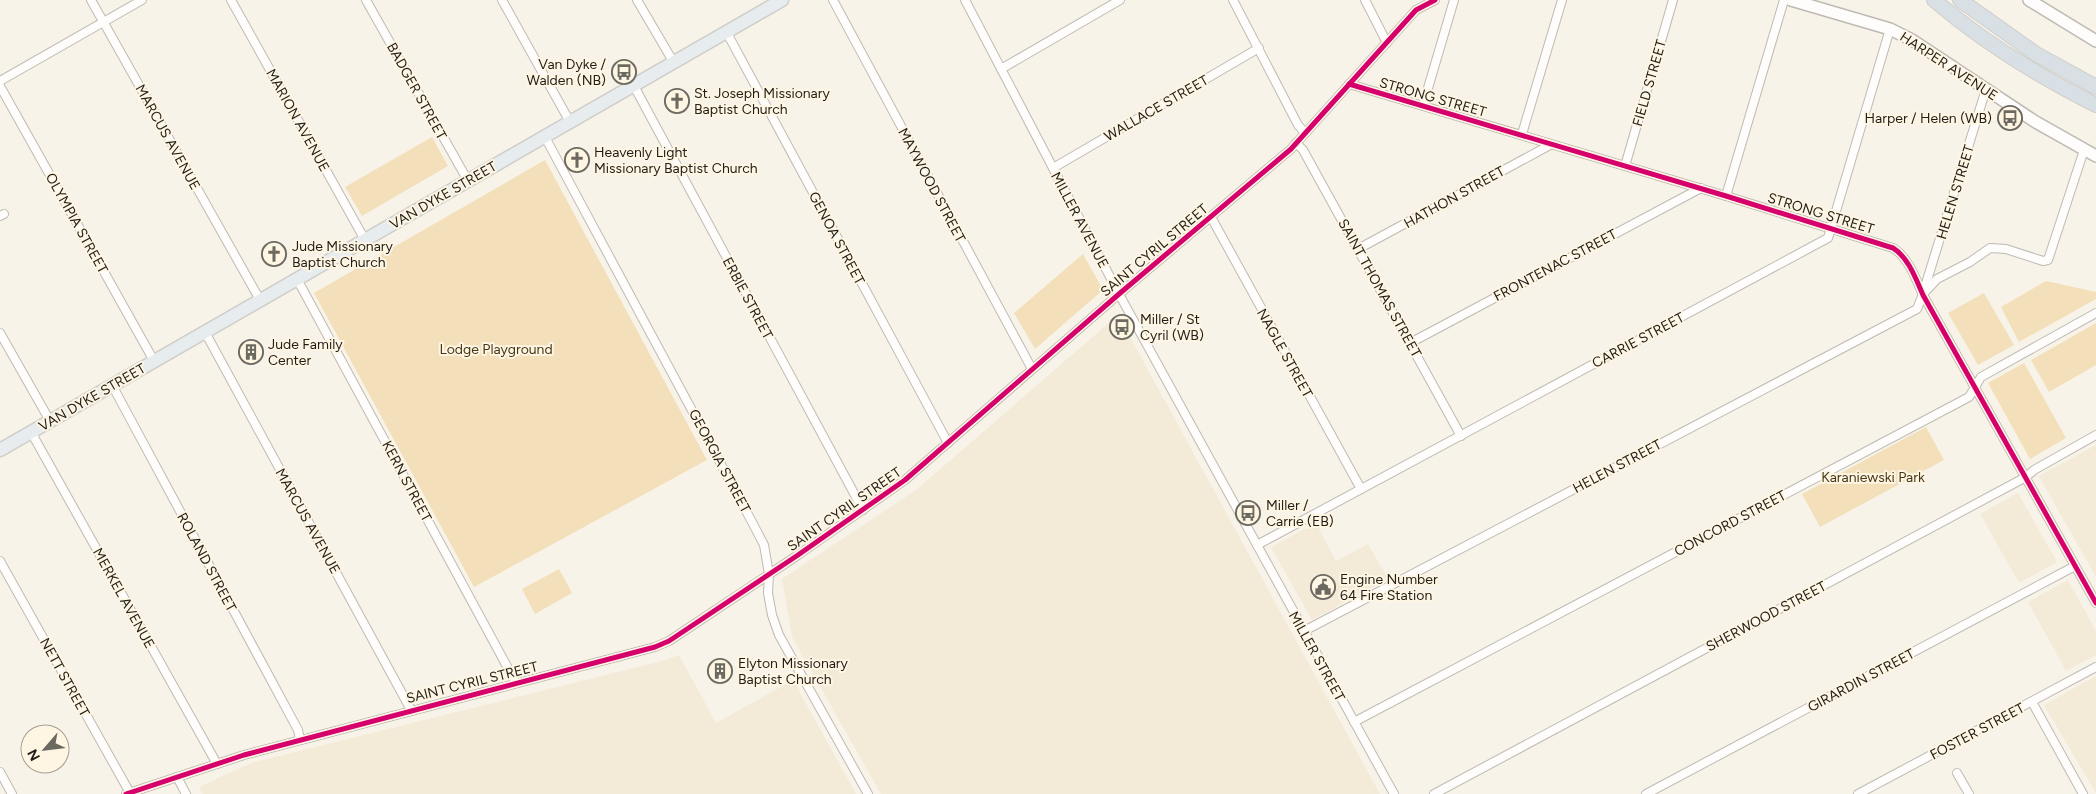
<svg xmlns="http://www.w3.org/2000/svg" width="2096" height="794" font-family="Figtree,sans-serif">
	<rect width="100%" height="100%" fill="#f8f3e9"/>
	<g fill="#f3ead8">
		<polygon points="1118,315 1380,794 881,794 792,637 782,579 916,490"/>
		<polygon points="2096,445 2096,577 2039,476"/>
		<polygon points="2018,493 2057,562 2019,583 1980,514"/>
		<polygon points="1316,523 1336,561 1368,544 1388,579 1312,620 1271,547"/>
		<polygon points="2068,580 2096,631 2096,655 2066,671 2028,602"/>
		<polygon points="679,655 716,723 793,680 856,794 203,794 199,787 251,763 662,661"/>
		<polygon points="2096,676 2096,793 2044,705"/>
	</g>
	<g fill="#f3e0ba">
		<polygon points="432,137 448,166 362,216 345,187"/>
		<polygon points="545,160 707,460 474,587 314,293"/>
		<polygon points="1083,254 1103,290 1035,349 1014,313"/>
		<polygon points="2046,281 2096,292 2096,299 2019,342 2001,307"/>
		<polygon points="1984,293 2014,345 1978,365 1948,313"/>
		<polygon points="2096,323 2096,365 2049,392 2031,360"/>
		<polygon points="2024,363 2066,438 2030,459 1988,383"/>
		<polygon points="1926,427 1944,460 1820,527 1802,494"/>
		<polygon points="559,569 572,593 535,614 522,589"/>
	</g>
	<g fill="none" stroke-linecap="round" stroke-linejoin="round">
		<defs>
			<g id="street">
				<polyline points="91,0 260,300"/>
				<polyline points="231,0 365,240"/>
				<polyline points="366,0 468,181"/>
				<polyline points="502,0 570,122"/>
				<polyline points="637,0 674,63"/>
				<polyline points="833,0 1032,369"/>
				<polyline points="965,0 1119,294 1394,794"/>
				<polyline points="1233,0 1298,125 1305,133"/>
				<polyline points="1365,0 1387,43"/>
				<polyline points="727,33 948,443"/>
				<polyline points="1001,69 1120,0"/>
				<polyline points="0,81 142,0"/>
				<path d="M1349 84 1726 196 1893 248C1908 257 1916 279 1923 295L2096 603"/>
				<polyline points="0,86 154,361"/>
				<polyline points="634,86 863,510"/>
				<polyline points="1423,105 1454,0"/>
				<polyline points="1522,134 1562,0"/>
				<polyline points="545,137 752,522 764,545 769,574 768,593 772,615 779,635 868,794"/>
				<polyline points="1296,143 1303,150 1461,436"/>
				<polyline points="1625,166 1673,0"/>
				<polyline points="1053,168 1259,48"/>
				<polyline points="1726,196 1784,0"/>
				<polyline points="0,216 4,214"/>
				<polyline points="1211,217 1361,489"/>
				<polyline points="1358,249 1550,145"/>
				<polyline points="297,279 516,683"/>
				<polyline points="1924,290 1986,89"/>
				<polyline points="1923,294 1937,279 1970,262 1990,248 2006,249 2043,261 2048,260 2084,150"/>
				<polyline points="205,332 411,710"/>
				<polyline points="0,333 50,421"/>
				<polyline points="1410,343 1701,188"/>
				<polyline points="112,385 298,730 300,740"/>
				<polyline points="31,432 217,764"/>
				<polyline points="1257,545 1828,238 1890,29"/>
				<polyline points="0,561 130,793"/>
				<polyline points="1304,631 1917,309 1923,294"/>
				<polyline points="2032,702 2083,794"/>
				<polyline points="1354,722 1969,397 1981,377 2096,313"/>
				<polyline points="0,772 12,794"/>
				<polyline points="1957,773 1969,794"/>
				<polyline points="177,777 186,794"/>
				<polyline points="126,794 244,755 655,647 669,641 798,555 905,480 1119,294 1291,149 1416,10 1435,0"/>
				<polyline points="1434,794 2026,477 2034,470 2096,435"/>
				<polyline points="1646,794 2075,566"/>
				<polyline points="1858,794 2096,667"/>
			</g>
			<g id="secondary">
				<polyline points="1791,0 1890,29 1912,40 2034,121 2096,156"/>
				<polyline points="2029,0 2096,41"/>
			</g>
			<polyline id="primary" points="0,450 782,0"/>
			<g id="highway">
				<path d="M1934 0C1983 42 2038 76 2096 105"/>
				<polyline points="1960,0 2036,54 2096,87"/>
			</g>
		</defs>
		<use href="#street" stroke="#bebab3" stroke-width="10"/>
		<use href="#secondary" stroke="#bebab3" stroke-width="14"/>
		<use href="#primary" stroke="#d0cec9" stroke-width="15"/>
		<use href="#highway" stroke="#d0cec9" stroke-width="16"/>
		<use href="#street" stroke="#fefdfc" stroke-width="8"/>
		<use href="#secondary" stroke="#fefdfc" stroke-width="11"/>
		<use href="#primary" stroke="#e7ecee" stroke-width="12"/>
		<use href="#highway" stroke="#d8e0e5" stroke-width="14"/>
		<defs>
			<g id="cycleway">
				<path d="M1349 84 1726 196 1893 248C1908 257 1916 279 1923 295L2096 603"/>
				<polyline points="126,794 244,755 655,647 669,641 798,555 905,480 1119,294 1291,149 1416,10 1435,0"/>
			</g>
		</defs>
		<use href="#cycleway" stroke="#fef5e3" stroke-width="8"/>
		<use href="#cycleway" stroke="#d6006c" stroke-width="5"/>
	</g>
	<defs>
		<symbol id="bus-ring" viewBox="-11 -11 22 22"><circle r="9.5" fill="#fef5e3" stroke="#6c6961" stroke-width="1.5"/><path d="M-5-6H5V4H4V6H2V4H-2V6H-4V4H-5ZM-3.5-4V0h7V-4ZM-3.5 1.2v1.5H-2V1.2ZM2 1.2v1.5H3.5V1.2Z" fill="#6c6961"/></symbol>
		<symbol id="church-ring" viewBox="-11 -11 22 22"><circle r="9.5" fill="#fef5e3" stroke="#6c6961" stroke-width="1.5"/><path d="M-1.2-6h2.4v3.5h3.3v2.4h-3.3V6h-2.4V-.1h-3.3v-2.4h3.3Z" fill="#6c6961"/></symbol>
		<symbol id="building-ring" viewBox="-11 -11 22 22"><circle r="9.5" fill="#fef5e3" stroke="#6c6961" stroke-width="1.5"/><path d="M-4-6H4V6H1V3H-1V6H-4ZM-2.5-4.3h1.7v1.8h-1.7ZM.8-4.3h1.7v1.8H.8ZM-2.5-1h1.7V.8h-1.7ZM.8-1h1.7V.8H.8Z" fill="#6c6961"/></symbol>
		<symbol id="civic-ring" viewBox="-11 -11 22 22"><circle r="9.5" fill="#fef5e3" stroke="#6c6961" stroke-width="1.5"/><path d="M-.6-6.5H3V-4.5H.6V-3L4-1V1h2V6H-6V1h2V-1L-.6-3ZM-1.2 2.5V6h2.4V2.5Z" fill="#6c6961"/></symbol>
	</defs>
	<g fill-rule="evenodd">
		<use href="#bus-ring" x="610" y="58" width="28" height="28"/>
		<use href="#church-ring" x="663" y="87" width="28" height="28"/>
		<use href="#bus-ring" x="1996" y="104" width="28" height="28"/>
		<use href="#church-ring" x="563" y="146" width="28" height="28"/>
		<use href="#church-ring" x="260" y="240" width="28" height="28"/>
		<use href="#bus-ring" x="1108" y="313" width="28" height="28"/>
		<use href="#building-ring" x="237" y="338" width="28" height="28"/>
		<use href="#bus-ring" x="1234" y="499" width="28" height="28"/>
		<use href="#civic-ring" x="1309" y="573" width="28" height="28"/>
		<use href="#building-ring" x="706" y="657" width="28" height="28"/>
	</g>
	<g text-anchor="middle" stroke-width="4" stroke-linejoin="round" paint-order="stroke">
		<g font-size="14" fill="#211e18" stroke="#fef5e3" text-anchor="start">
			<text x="606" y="69" text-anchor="end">Van Dyke /<tspan x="606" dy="16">Walden (NB)</tspan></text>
			<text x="694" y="98">St. Joseph Missionary<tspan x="694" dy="16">Baptist Church</tspan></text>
			<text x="1992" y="123" text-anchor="end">Harper / Helen (WB)</text>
			<text x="594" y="157">Heavenly Light<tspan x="594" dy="16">Missionary Baptist Church</tspan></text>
			<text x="292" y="251">Jude Missionary<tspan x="292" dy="16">Baptist Church</tspan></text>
			<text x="1140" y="324">Miller / St<tspan x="1140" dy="16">Cyril (WB)</tspan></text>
			<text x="268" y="349">Jude Family<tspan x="268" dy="16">Center</tspan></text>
			<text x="1266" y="510">Miller /<tspan x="1266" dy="16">Carrie (EB)</tspan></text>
			<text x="1340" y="584">Engine Number<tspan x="1340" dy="16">64 Fire Station</tspan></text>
			<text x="738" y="668">Elyton Missionary<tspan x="738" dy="16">Baptist Church</tspan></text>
		</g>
		<g font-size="14" fill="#211e18" stroke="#fef5e3">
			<text transform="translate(1949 66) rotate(33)" y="5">HARPER AVENUE</text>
			<text transform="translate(1649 83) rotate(-74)" y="5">FIELD STREET</text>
			<text transform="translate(417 91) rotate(61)" y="5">BADGER STREET</text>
			<text transform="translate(1433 97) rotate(16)" y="5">STRONG STREET</text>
			<text transform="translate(1156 108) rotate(-30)" y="5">WALLACE STREET</text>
			<text transform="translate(298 120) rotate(61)" y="5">MARION AVENUE</text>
			<text transform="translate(168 137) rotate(61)" y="5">MARCUS AVENUE</text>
			<text transform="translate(932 185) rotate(62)" y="5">MAYWOOD STREET</text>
			<text transform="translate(1955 192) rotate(-73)" y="5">HELEN STREET</text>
			<text transform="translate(443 195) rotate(-30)" y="5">VAN DYKE STREET</text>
			<text transform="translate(1454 197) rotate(-29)" y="5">HATHON STREET</text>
			<text transform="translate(1821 213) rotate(17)" y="5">STRONG STREET</text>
			<text transform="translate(1080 220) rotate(62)" y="5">MILLER AVENUE</text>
			<text transform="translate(77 223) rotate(61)" y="5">OLYMPIA STREET</text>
			<text transform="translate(837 238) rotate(62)" y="5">GENOA STREET</text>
			<text transform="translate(1154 250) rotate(-40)" y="5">SAINT CYRIL STREET</text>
			<text transform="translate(1555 265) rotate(-28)" y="5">FRONTENAC STREET</text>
			<text transform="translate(1380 288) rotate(61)" y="5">SAINT THOMAS STREET</text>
			<text transform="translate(748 298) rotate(62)" y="5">ERBIE STREET</text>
			<text transform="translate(1638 340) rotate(-28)" y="5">CARRIE STREET</text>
			<text transform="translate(1285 353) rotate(61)" y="5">NAGLE STREET</text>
			<text transform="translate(92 397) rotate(-30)" y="5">VAN DYKE STREET</text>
			<text transform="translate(720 461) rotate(62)" y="5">GEORGIA STREET</text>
			<text transform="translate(1617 466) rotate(-28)" y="5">HELEN STREET</text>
			<text transform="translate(407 481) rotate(62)" y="5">KERN STREET</text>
			<text transform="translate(844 509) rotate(-35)" y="5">SAINT CYRIL STREET</text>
			<text transform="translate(308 521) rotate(61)" y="5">MARCUS AVENUE</text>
			<text transform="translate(1730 523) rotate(-28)" y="5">CONCORD STREET</text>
			<text transform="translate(207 562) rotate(62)" y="5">ROLAND STREET</text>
			<text transform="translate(124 598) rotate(61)" y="5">MERKEL AVENUE</text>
			<text transform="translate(1766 616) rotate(-28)" y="5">SHERWOOD STREET</text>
			<text transform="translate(1317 656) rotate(61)" y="5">MILLER STREET</text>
			<text transform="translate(65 677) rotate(61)" y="5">NETT STREET</text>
			<text transform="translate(1861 680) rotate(-28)" y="5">GIRARDIN STREET</text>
			<text transform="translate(472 682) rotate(-14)" y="5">SAINT CYRIL STREET</text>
			<text transform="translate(1977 731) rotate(-28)" y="5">FOSTER STREET</text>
		</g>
		<g font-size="14" fill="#463717" stroke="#fef5e3">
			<text x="496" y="354">Lodge Playground</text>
			<text x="1873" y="482">Karaniewski Park</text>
		</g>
	</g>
	<g transform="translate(45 749) rotate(242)"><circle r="24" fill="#fef5e3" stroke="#a69f92"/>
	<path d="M0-4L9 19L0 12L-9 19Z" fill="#6c6961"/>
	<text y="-8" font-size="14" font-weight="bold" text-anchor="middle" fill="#211e18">N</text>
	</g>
</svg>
